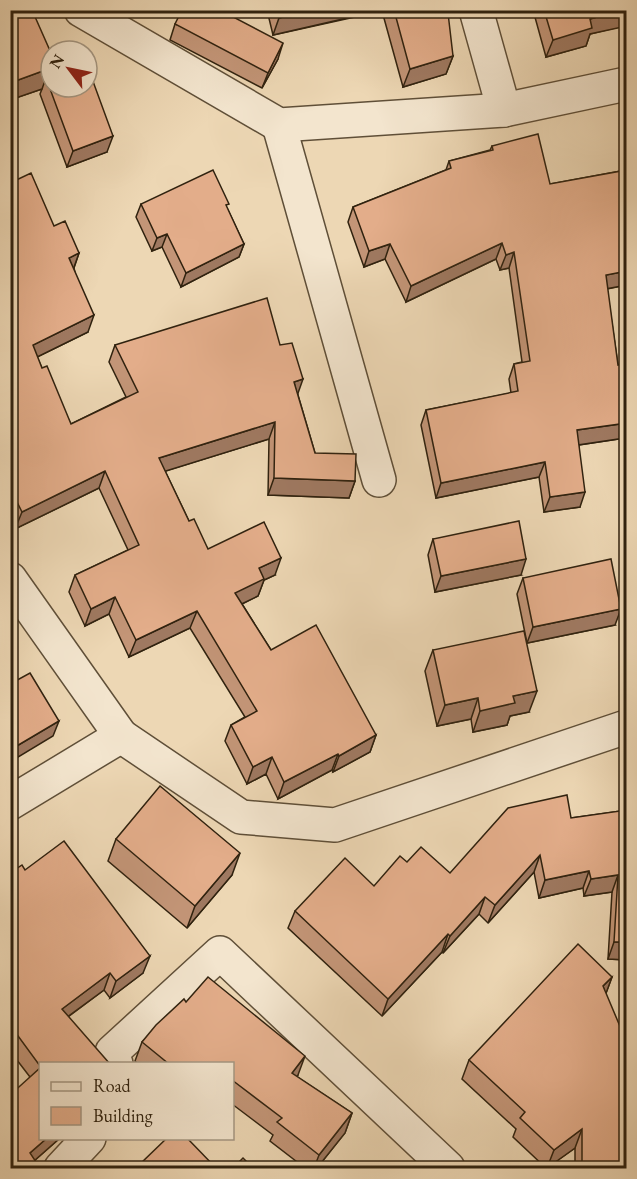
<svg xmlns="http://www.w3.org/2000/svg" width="637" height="1179" font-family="'EB Garamond',serif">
	<rect width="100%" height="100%" fill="#edd7b4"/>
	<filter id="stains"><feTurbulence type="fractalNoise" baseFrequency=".00333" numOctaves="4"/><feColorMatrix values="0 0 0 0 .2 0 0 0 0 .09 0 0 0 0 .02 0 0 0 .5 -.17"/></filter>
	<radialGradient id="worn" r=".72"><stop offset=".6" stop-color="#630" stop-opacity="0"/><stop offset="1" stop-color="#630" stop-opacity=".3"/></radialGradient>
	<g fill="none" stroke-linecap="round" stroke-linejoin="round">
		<defs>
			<g id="street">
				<polyline points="81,10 279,125 504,110 626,84"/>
				<polyline points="476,10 504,110"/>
				<polyline points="279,125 379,480"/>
				<polyline points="10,579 121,736 10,803"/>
				<polyline points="121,736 241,817 335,825 626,727"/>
				<polyline points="116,1064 112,1052 220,953 448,1168"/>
				<polyline points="61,1168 89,1138"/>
			</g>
		</defs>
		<use href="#street" stroke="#5f4f38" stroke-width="36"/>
		<use href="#street" stroke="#f3e5ce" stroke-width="33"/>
	</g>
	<g fill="#c39577" stroke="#30220f" stroke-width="1.5">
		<polygon points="10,10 51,87 107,152 67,167 40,94 42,89 10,100"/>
		<polygon points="267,10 429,10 430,15 453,56 446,74 403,87 382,11 273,35"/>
		<polygon points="533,10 627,10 624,26 590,34 586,46 546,57"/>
		<polygon points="175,24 278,59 262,88 170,40"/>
		<polygon points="627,118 627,285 607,289 618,365 627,394 627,434 625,438 579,445 580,507 544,512 539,477 436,498 421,425 426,410 511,393 509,379 514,364 522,362 509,268 500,270 496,259 406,302 385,259 364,267 348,222 353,207 446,170 449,161 490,150 492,146 550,184 626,170 621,134"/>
		<polygon points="10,183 79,253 74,268 88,332 37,357 42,368 71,424 126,397 109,362 115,345 280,345 298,395 315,453 355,481 349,498 268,495 269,439 165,471 189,521 208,549 275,575 264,580 258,596 242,604 271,650 376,735 370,752 333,772 332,770 278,799 266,774 247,784 225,741 231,725 245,717 190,628 129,657 109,614 85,626 69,592 75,575 128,550 99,488 15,529 10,518"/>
		<polygon points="141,204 227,208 244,244 239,257 181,287 162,247 152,251 136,217"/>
		<polygon points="433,539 521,575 435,592 428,555"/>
		<polygon points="523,578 615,625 527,643 517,594"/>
		<polygon points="433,650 529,712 510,716 507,725 473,732 471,719 437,726 425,671"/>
		<polygon points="627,810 627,960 608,959 612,892 584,896 583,888 539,898 534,872 488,923 479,914 443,953 442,952 382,1016 288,928 295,911 374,886 407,862 450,873 571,818"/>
		<polygon points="116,839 232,875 187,928 108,861"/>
		<polygon points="25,870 143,973 110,998 104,990 68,1017 40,1064 40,1138 60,1138 35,1160 10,1168 30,1077 10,1051 10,873"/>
		<polygon points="612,977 606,993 627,1168 575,1168 575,1148 547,1168 546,1168 513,1137 516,1129 462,1079 469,1060"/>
		<polygon points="186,1002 298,1075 297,1077 352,1113 345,1133 317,1168 305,1168 270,1141 273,1135 232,1104 232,1064 138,1064 135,1061 142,1042"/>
	</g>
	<g fill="#9f7961" stroke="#30220f" stroke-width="1.5">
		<polygon points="310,10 382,10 273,35 279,18"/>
		<polygon points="622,10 627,10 627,26 590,34 586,46 546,57 553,40 590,19"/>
		<polygon points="283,43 278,59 262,88 268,73"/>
		<polygon points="453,56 446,74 403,87 410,69"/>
		<polygon points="51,68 51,82 46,78 42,89 10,100 10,83"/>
		<polygon points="113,136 107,152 67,167 73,151"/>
		<polygon points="167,234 162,247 152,251 157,238"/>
		<polygon points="502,243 496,259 406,302 411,286"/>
		<polygon points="244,244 239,257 181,287 186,273"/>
		<polygon points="390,244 385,259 364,267 369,251"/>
		<polygon points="514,252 509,268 500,270 506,255"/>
		<polygon points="79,253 73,270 69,258"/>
		<polygon points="627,271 627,285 600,290 606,275"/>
		<polygon points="94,315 88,332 27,362 33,345"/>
		<polygon points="303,379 297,396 294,382"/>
		<polygon points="275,422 269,439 153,475 159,458"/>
		<polygon points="627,423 627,434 625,438 571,446 577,430"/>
		<polygon points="545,462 539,477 436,498 441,483"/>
		<polygon points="105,471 99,488 15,529 22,512"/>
		<polygon points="274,478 355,481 349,498 268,495"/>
		<polygon points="585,492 580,507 544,512 550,497"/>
		<polygon points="281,558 275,575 264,580 258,596 229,610 235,593 259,568"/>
		<polygon points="526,559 521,575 435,592 441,576"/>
		<polygon points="115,597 109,614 85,626 91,609"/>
		<polygon points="621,609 615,625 527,643 533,627"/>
		<polygon points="197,611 190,628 129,657 136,640"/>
		<polygon points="537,691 529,712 510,716 507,725 473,732 480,711 513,696"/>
		<polygon points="478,698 471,719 437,726 445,705"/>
		<polygon points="59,721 53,736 10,762 10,750"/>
		<polygon points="376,735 370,752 333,772 339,756"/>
		<polygon points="338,754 332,770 278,799 284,782"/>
		<polygon points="272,757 266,774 247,784 253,767"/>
		<polygon points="240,853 232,875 187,928 195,906"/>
		<polygon points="540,855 534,872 488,923 495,905"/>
		<polygon points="589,871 583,888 539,898 545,880"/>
		<polygon points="618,875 612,892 584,896 591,879"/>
		<polygon points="485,897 479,914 443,953 450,936"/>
		<polygon points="448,934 442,952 382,1016 388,999"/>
		<polygon points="614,942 627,942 627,960 608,959"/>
		<polygon points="150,956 143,973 110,998 116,981"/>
		<polygon points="110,973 104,990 55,1026 62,1009"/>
		<polygon points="612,977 605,996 603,986"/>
		<polygon points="305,1056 298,1075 285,1092 292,1073"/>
		<polygon points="352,1113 345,1133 317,1168 314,1168 319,1155"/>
		<polygon points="582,1129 575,1148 547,1168 554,1150"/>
		<polygon points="47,1138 60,1138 26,1168 30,1153"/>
	</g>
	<g fill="#e3ad8a" stroke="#30220f" stroke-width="1.5">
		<polygon points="10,10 32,10 51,53 51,68 10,83"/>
		<polygon points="182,10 220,10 283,43 268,73 175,24"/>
		<polygon points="278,10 310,10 279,18"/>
		<polygon points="394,10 429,10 430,15 448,13 453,56 410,69"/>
		<polygon points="544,10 622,10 590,19 592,28 553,40"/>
		<polygon points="87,65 113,136 73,151 46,78 51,76 51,87 87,87"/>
		<polygon points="538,134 550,184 627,170 627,271 606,275 618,365 622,364 627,394 627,423 577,430 585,492 550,497 545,462 441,483 426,410 518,391 514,364 530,361 514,252 506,255 502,243 411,286 390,244 369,251 353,207 451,168 449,161 493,150 492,146"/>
		<polygon points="213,170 229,204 226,205 244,244 186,273 167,234 157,238 141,204"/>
		<polygon points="31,173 54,226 65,221 79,253 69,258 94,315 33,345 42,368 47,366 71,424 138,392 115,345 267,298 280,345 292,343 303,379 294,382 315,453 356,454 355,481 274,478 275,422 159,458 189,521 194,519 208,549 264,522 281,558 259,568 264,579 235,593 271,650 316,625 376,735 339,756 338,754 284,782 272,757 253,767 231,725 257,711 197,611 136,640 115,597 91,609 75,575 139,545 105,471 22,512 10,488 10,183"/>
		<polygon points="519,521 526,559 441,576 433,539"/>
		<polygon points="611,559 621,609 533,627 523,578"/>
		<polygon points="524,631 537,691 513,696 515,703 480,711 478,698 445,705 433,650"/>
		<polygon points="30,673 59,721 10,750 10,684"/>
		<polygon points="160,786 240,853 195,906 116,839"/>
		<polygon points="567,795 571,818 627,810 627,942 614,942 618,875 591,879 589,871 545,880 540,855 495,905 485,897 450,936 448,934 388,999 295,911 345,858 374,886 400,856 407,862 421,847 450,873 508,808"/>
		<polygon points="64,841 150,956 116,981 110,973 62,1009 110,1064 40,1064 40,1066 10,1025 10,873 22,865 25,870"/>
		<polygon points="578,944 612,977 603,986 627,1043 627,1168 582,1168 582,1129 554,1150 520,1118 525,1112 469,1060"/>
		<polygon points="208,977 305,1056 292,1073 352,1113 319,1155 277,1122 282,1118 232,1080 232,1064 169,1064 142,1042 156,1025 184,999 186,1002"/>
		<polygon points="40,1068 40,1138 47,1138 30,1153 38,1165 32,1168 10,1168 10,1095"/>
		<polygon points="167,1138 187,1138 216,1168 141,1168 138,1166"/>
		<polygon points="243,1158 253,1168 233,1168"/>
	</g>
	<rect width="637" height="1179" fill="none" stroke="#edd7b4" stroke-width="36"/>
	<rect x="12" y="12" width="613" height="1155" fill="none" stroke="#30220f" stroke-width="3"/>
	<rect x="18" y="18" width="601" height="1143" fill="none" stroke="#30220f" stroke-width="1.5"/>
	<rect x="39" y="1062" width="195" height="78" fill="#f3e5ce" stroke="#a59782" stroke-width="1.5"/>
	<rect x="51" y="1082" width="30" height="9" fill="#f3e5ce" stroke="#a59782" stroke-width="1.5"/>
	<text x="93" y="1092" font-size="18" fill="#30220f">Road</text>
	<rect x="51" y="1107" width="30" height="18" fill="#e3ad8a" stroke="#a59782" stroke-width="1.5"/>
	<text x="93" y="1122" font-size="18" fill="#30220f">Building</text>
	<g transform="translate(69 69) rotate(302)"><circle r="28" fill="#f3e5ce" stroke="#a59782" stroke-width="1.5"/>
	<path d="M0-4.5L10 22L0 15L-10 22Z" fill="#8f2418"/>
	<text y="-9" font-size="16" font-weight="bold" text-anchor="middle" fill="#30220f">N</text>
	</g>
	<rect width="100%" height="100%" filter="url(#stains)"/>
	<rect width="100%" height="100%" fill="url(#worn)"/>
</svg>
